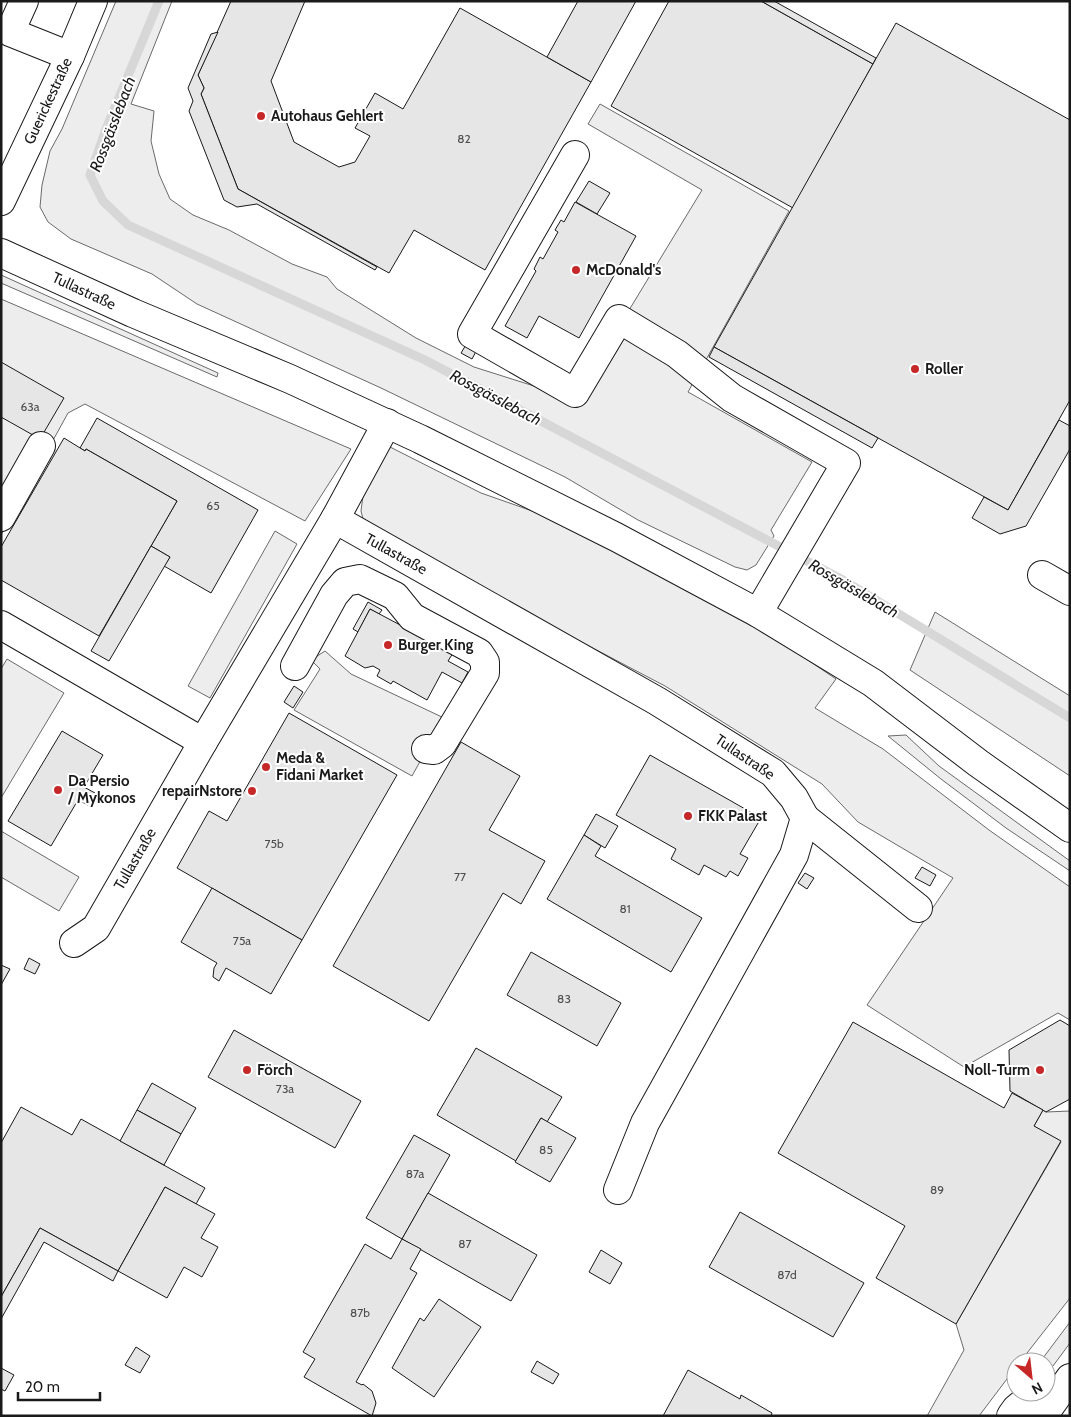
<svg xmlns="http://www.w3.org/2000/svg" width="1071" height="1417" font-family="Cabin,sans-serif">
	<rect width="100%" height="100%" fill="#fff"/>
	<g fill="#ededed" stroke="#6a6a6a">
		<polygon points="116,1 172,1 131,104 154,111 151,141 159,174 170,199 193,215 229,230 292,264 327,277 337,289 416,338 474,367 575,399 702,190 588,124 600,104 789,211 688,392 812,462 771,530 774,536 756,565 747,570 735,567 638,520 565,477 381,388 197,304 152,274 71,239 48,222 40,207 42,185 50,151 62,129"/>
		<polygon points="1,275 218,373 217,377 1,283"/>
		<polygon points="1,299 351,449 305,521 85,404 68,413 1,535"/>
		<polygon points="390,447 481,493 538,513 732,609 836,679 815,708 883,749 989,830 1070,887 1070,1020 1058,1013 964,1067 867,1005 953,878 858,822 822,784 665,686 391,542 364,523 361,511 364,488"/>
		<polygon points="275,531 297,544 210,698 188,686"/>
		<polygon points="935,612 1070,696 1070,776 910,670"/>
		<polygon points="325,651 351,674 444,718 412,776 294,710 320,669 311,660"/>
		<polygon points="7,659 64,693 1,798 1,669"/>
		<polygon points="906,735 939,766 1070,861 1070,871 1006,828 941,779 888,736"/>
		<polygon points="1,831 79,877 59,911 1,877"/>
		<polygon points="1043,1110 1046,1112 1070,1111 1070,1298 1020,1362 1016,1362 1016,1367 979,1416 927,1416 964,1350 956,1324 1061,1142 1034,1126"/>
		<polygon points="1070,1322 1070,1343 1053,1366 1046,1371 1046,1362 1040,1362"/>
	</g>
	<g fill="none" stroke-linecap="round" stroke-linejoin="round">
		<polyline stroke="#d7d7d7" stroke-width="9" points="159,1 106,129 90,175 103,201 128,225 425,360 843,580 1070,718"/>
	</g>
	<g fill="#e6e6e6" stroke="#1a1a1a">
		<polygon points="231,1 305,1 271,81 294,142 339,167 355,162 370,136 355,128 375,93 403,109 460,8 591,82 485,270 414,230 389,273 238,189 201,94 204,88 198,75"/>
		<polygon points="578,1 636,1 591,82 547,57"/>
		<polygon points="669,1 761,1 873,64 793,208 611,106"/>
		<polygon points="761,1 774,1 876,58 873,64"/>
		<polygon points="896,23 1070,120 1070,400 1008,510 714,347"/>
		<polygon points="218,32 198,75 204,88 201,94 238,189 377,267 375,270 257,204 237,207 224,200 189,111 193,101 188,88 211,34"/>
		<polygon points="589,181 610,193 597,214 576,202"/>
		<polygon points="575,202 636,236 579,338 539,316 527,338 505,326 536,271 534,269 540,257 543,259 558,232 555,230 561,220 564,222"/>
		<polygon points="470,338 480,344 472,359 461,353"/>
		<polygon points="714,347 878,438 872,448 709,357"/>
		<polygon points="1,362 64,398 40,439 1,417"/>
		<polygon points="97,418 258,510 211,593 164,566 170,557 151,546 177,501 86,449 85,451 80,448"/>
		<polygon points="1059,420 1070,426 1070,449 1026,526 1000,534 972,518 984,497 1008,510"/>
		<polygon points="64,438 85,451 86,449 177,501 99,636 1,580 1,547"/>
		<polygon points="151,546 170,557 109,661 91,651"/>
		<polygon points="368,602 382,610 379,614 370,609 358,632 353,629"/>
		<polygon points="370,609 453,653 448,661 468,672 462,683 442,672 427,700 393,681 391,684 377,676 380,670 373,666 365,668 345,656"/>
		<polygon points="294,686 303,692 293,708 284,702"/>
		<polygon points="289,713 397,775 302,940 177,868 209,811 227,821"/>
		<polygon points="62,731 103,755 84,787 95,793 88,805 78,800 51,846 8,821"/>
		<polygon points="461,742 520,776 489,830 545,861 521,904 503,893 429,1021 333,966"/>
		<polygon points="650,755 761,818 740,854 748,858 738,876 730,871 726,877 704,865 699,875 671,859 676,849 616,815"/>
		<polygon points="596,814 618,826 605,848 584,835"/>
		<polygon points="584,835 601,846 595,856 702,918 671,972 547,899"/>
		<polygon points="922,867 936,875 930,886 915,878"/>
		<polygon points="805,873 814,878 807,889 798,883"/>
		<polygon points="212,888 302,940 271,994 226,968 219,981 213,977 214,968 217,963 181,942"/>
		<polygon points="531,952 621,1003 597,1046 507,995"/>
		<polygon points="29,958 40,964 35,974 24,969"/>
		<polygon points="1,965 10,969 1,985"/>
		<polygon points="1060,1020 1070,1026 1070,1099 1046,1112 1010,1091 1009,1050"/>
		<polygon points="853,1022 1004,1108 1012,1093 1043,1110 1034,1126 1061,1141 956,1324 876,1278 905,1226 778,1153"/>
		<polygon points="234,1030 361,1101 335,1148 208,1077"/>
		<polygon points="476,1048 562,1097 547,1122 541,1118 516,1161 437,1115"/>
		<polygon points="152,1083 196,1108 181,1134 137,1110"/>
		<polygon points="21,1107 72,1135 81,1119 205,1188 196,1204 165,1187 118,1271 40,1228 1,1297 1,1143"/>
		<polygon points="137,1110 181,1134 164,1165 120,1141"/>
		<polygon points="541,1118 576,1138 550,1182 515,1162"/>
		<polygon points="414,1135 450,1155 402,1239 366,1218"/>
		<polygon points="165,1187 215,1214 201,1238 218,1247 202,1277 184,1267 167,1298 118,1271"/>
		<polygon points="428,1193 537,1255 511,1301 402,1239"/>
		<polygon points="740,1212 864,1283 833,1337 709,1267"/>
		<polygon points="40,1228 118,1271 113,1281 44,1242 1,1319 1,1297"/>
		<polygon points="402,1239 421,1249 410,1269 417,1273 356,1382 362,1385 363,1384 372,1391 376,1403 372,1416 304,1377 315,1359 303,1352 365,1244 391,1259"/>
		<polygon points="601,1250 622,1263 610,1284 589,1272"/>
		<polygon points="439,1299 481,1327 434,1397 392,1368 420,1318 424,1321"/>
		<polygon points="136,1347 150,1356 140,1373 125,1365"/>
		<polygon points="537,1361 559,1374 553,1384 531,1372"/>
		<polygon points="1,1368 14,1375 5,1391 1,1389"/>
		<polygon points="688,1370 740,1399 741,1395 772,1413 771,1416 663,1416"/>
	</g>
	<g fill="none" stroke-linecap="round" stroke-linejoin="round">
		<defs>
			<g id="minor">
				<polyline points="24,1 10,32 70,56"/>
				<polyline points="575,155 472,334 575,393 619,319 677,354 732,398 846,463 758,613"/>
				<polyline points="1,201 70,56 93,1"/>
				<polyline points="1,253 133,313 290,379 420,439 616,537 758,613 873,683 978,763 1070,828"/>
				<polyline points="1,517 41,446"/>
				<polyline points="335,519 657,701 773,773 794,798 805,818 794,855 645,1123 618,1190"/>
				<polyline points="1042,575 1070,591"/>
				<polyline points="1,625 203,742"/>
				<polyline points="295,666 334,595 345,582 360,579 395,596 412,617 479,653 485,662 485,673 442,744 434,750 426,749"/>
				<polyline points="805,818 918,908"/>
				<polyline points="74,943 96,928 203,742 335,519 387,423"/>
			</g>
			<g id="major">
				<polyline points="1011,1416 1016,1409 1036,1392"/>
				<polyline points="1043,1416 1070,1378"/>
			</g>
		</defs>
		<use href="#minor" stroke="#1a1a1a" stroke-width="30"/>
		<use href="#major" stroke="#1a1a1a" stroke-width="30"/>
		<use href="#minor" stroke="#fff" stroke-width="28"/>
		<use href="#major" stroke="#fff" stroke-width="28"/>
	</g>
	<g fill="#c62828" stroke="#fff" stroke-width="2">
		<circle cx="261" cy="116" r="5"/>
		<circle cx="576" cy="270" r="5"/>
		<circle cx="915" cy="369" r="5"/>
		<circle cx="388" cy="645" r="5"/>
		<circle cx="266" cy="767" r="5"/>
		<circle cx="58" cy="790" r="5"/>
		<circle cx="252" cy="791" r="5"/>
		<circle cx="688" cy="816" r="5"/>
		<circle cx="247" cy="1070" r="5"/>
		<circle cx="1040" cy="1070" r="5"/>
	</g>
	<g text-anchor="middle" stroke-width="4" stroke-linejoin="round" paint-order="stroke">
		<g font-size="12" fill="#4d4d4d">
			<text x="464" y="143">82</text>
			<text x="30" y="411">63a</text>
			<text x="213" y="510">65</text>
			<text x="274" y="848">75b</text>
			<text x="460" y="881">77</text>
			<text x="625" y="913">81</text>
			<text x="242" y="945">75a</text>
			<text x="564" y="1003">83</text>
			<text x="285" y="1093">73a</text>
			<text x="546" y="1154">85</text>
			<text x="415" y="1178">87a</text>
			<text x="937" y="1194">89</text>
			<text x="465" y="1248">87</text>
			<text x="787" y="1279">87d</text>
			<text x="360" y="1317">87b</text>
		</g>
		<g font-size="15" fill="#1a1a1a" stroke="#fff">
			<text transform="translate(48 101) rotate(-65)" y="5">Guerickestraße</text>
			<text transform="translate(84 291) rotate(25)" y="5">Tullastraße</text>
			<text transform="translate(396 554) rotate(29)" y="5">Tullastraße</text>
			<text transform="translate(745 757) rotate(34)" y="5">Tullastraße</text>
			<text transform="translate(135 859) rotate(-60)" y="5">Tullastraße</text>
		</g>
		<g font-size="15" font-weight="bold" fill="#1a1a1a" stroke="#fff" text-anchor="start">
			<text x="271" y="121">Autohaus Gehlert</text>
			<text x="586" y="275">McDonald's</text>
			<text x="925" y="374">Roller</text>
			<text x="398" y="650">Burger King</text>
			<text x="276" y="763">Meda &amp;<tspan x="276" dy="17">Fidani Market</tspan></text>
			<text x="68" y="786">Da Persio<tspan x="68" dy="17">/ Mykonos</tspan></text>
			<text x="242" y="796" text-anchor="end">repairNstore</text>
			<text x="698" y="821">FKK Palast</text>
			<text x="257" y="1075">Förch</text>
			<text x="1030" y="1075" text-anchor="end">Noll-Turm</text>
		</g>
		<g font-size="16" font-style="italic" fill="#1a1a1a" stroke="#fff">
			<text transform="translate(112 124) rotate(-69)" y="6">Rossgässlebach</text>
			<text transform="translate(496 397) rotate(28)" y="6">Rossgässlebach</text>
			<text transform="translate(854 588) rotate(30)" y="6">Rossgässlebach</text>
		</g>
	</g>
	<rect width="1071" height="1417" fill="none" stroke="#1a1a1a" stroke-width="5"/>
	<g transform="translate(1031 1377) rotate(152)"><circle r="24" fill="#ffffff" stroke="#a3a3a3"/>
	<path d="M0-4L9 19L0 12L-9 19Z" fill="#c62828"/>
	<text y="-8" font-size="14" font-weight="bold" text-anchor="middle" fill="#1a1a1a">N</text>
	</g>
	<path d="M18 1392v8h82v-8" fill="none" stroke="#1a1a1a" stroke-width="2.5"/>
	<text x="25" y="1392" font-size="15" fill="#1a1a1a" stroke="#ffffff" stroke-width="4" paint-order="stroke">20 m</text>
</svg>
